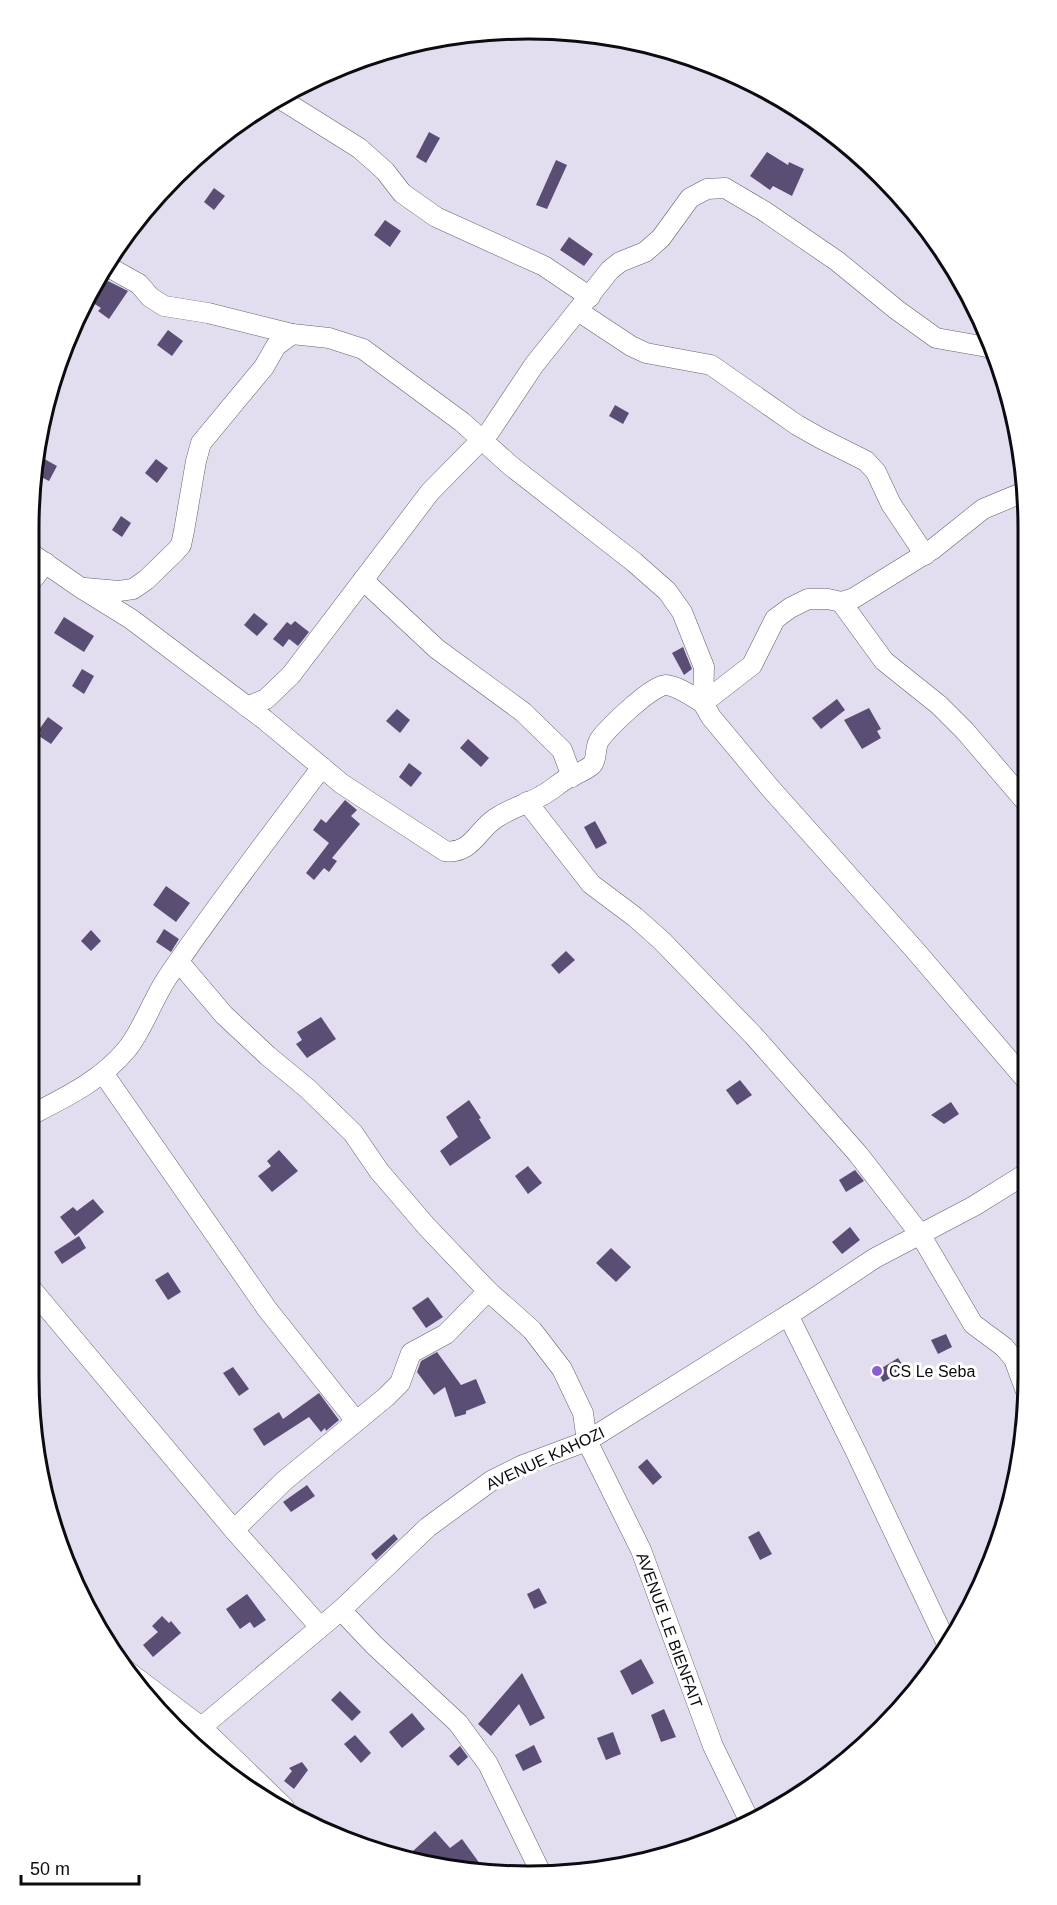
<svg xmlns="http://www.w3.org/2000/svg" width="1057" height="1905" font-family="Arial,sans-serif">
	<rect width="100%" height="100%" fill="#e3deef"/>
	<g fill="#5b4e75">
		<polygon points="429,132 440,138 426,163 416,157"/>
		<polygon points="767,152 788,165 789,162 804,169 792,196 773,186 770,190 750,176"/>
		<polygon points="556,160 567,165 547,209 536,205"/>
		<polygon points="214,188 225,196 214,210 204,202"/>
		<polygon points="385,220 401,231 390,247 374,235"/>
		<polygon points="569,237 593,254 584,266 560,250"/>
		<polygon points="95,279 104,286 108,281 128,291 109,319 98,311 101,308 87,299"/>
		<polygon points="168,330 183,341 172,356 157,345"/>
		<polygon points="615,405 629,413 623,424 609,416"/>
		<polygon points="39,456 57,466 49,481 33,473"/>
		<polygon points="156,459 168,468 157,483 145,473"/>
		<polygon points="121,516 131,523 122,537 112,530"/>
		<polygon points="254,613 268,624 257,636 244,625"/>
		<polygon points="64,617 94,636 84,652 54,633"/>
		<polygon points="295,621 309,632 298,646 289,639 283,647 273,639 287,622 291,625"/>
		<polygon points="683,647 692,669 684,675 672,653"/>
		<polygon points="82,669 94,676 84,694 72,686"/>
		<polygon points="837,699 845,710 821,729 812,718"/>
		<polygon points="869,708 881,729 877,731 881,738 862,749 844,720"/>
		<polygon points="397,709 410,720 400,733 386,721"/>
		<polygon points="48,717 63,728 51,744 39,736 41,733 38,731"/>
		<polygon points="468,739 489,758 481,767 460,748"/>
		<polygon points="409,763 422,773 411,787 399,777"/>
		<polygon points="345,800 357,810 351,816 360,824 332,858 337,861 329,872 324,868 314,880 306,873 329,843 313,830 321,819 326,823"/>
		<polygon points="595,821 607,843 596,849 584,827"/>
		<polygon points="166,886 190,903 176,922 153,905"/>
		<polygon points="164,929 179,939 171,952 156,942"/>
		<polygon points="91,930 101,941 91,951 81,941"/>
		<polygon points="566,951 575,960 559,974 551,965"/>
		<polygon points="321,1017 336,1039 307,1058 296,1044 302,1040 297,1032"/>
		<polygon points="740,1080 752,1095 737,1105 726,1090"/>
		<polygon points="469,1100 481,1118 479,1119 491,1138 450,1166 440,1151 458,1137 446,1117"/>
		<polygon points="951,1102 959,1114 944,1124 931,1115"/>
		<polygon points="279,1150 298,1171 272,1192 258,1176 271,1166 267,1161"/>
		<polygon points="528,1166 542,1183 528,1194 515,1176"/>
		<polygon points="855,1170 864,1181 846,1192 839,1180"/>
		<polygon points="93,1199 104,1212 75,1236 60,1217 73,1207 77,1211"/>
		<polygon points="850,1227 860,1240 842,1254 832,1242"/>
		<polygon points="79,1236 86,1248 62,1264 54,1252"/>
		<polygon points="611,1248 631,1267 616,1282 596,1263"/>
		<polygon points="168,1272 181,1292 168,1300 155,1280"/>
		<polygon points="428,1297 443,1317 426,1328 412,1308"/>
		<polygon points="946,1334 952,1347 938,1354 931,1340"/>
		<polygon points="437,1352 461,1385 476,1379 486,1403 466,1411 466,1414 455,1417 445,1387 434,1395 417,1372 421,1361"/>
		<polygon points="898,1358 906,1370 883,1382 877,1371"/>
		<polygon points="233,1367 249,1389 239,1396 223,1373"/>
		<polygon points="319,1393 339,1420 326,1431 325,1428 321,1432 309,1417 264,1446 253,1429 279,1412 283,1419"/>
		<polygon points="647,1459 662,1477 653,1485 638,1467"/>
		<polygon points="307,1485 315,1496 291,1512 283,1502"/>
		<polygon points="759,1531 772,1554 760,1560 748,1537"/>
		<polygon points="394,1534 398,1539 376,1560 371,1554"/>
		<polygon points="539,1588 547,1603 534,1609 527,1594"/>
		<polygon points="247,1594 266,1620 254,1628 250,1622 240,1629 226,1609"/>
		<polygon points="162,1616 169,1623 171,1621 181,1633 153,1657 143,1645 158,1632 152,1626"/>
		<polygon points="641,1659 654,1683 632,1695 620,1671"/>
		<polygon points="522,1673 545,1718 530,1726 519,1704 491,1736 478,1724"/>
		<polygon points="340,1691 361,1712 352,1721 331,1700"/>
		<polygon points="664,1709 676,1737 661,1742 651,1715"/>
		<polygon points="412,1713 425,1729 402,1748 389,1732"/>
		<polygon points="613,1732 621,1754 606,1760 597,1738"/>
		<polygon points="355,1735 371,1753 361,1763 344,1744"/>
		<polygon points="534,1745 542,1762 523,1771 515,1755"/>
		<polygon points="460,1746 468,1757 458,1766 449,1756"/>
		<polygon points="302,1762 308,1770 294,1789 284,1781 292,1771 289,1768"/>
		<polygon points="435,1831 450,1848 462,1839 483,1868 403,1860"/>
	</g>
	<g fill="none" stroke-linecap="round" stroke-linejoin="round">
		<defs>
			<g id="minor">
				<polyline points="279,98 359,148 385,171 402,193 436,217 544,266 590,297"/>
				<polyline points="105,265 139,284 150,297 164,306 208,313 292,334 329,338 363,349 462,422 511,466 634,562 667,591 682,612 704,667 703,703 711,717 771,789 914,949 1026,1080"/>
				<polyline points="578,311 631,346 646,353 711,365 797,425 820,438 866,461 876,472 891,504 925,555"/>
				<path d="M29 552 81 588 131 619 265 720 342 784 445 851C471 855 478 829 496 818 511 808 527 804 541 796 551 791 559 783 568 778 576 774 585 771 592 765 598 758 594 747 600 739 608 728 653 684 666 685 678 686 693 697 703 703L752 665 775 619 790 608 808 599H828L841 602 854 598 933 549 983 509 1024 492"/>
				<polyline points="363,580 437,649 523,712 562,750 572,777"/>
				<polyline points="29,584 46,563"/>
				<polyline points="85,588 119,591 133,589 146,580 175,552 181,545 184,531 196,461 201,443 264,367 276,346 292,334"/>
				<polyline points="841,602 884,661 939,705 965,731 1025,801"/>
				<polyline points="247,707 266,699 291,675 430,492 490,431 534,365 610,270 620,262 645,252 661,238 690,198 707,189 725,188 764,211 837,261 897,310 936,338 987,347 993,350"/>
				<polyline points="527,802 591,884 635,917 662,941 753,1035 858,1154 920,1234 973,1324 1004,1347 1014,1359 1027,1394"/>
				<polyline points="179,962 224,1015 268,1056 308,1089 353,1133 379,1171 427,1227 488,1291 532,1330 562,1369 583,1413 587,1441 641,1550 713,1746 749,1820"/>
				<polyline points="103,1073 267,1309 356,1421"/>
				<path d="M29 1116C64 1098 102 1080 127 1049 142 1031 153 999 167 978 216 906 269 837 322 767"/>
				<polyline points="29,1286 234,1530 320,1627"/>
				<polyline points="788,1315 856,1452 947,1644"/>
				<polyline points="234,1530 284,1481 386,1397 400,1383 411,1353 446,1334 488,1291"/>
				<polyline points="341,1610 374,1645 458,1723 488,1764 541,1873"/>
				<polyline points="126,1670 200,1726 284,1807"/>
				<polyline points="191,1736 341,1610 428,1527 491,1481 523,1465 587,1441 801,1307 875,1258 974,1206 1027,1173"/>
			</g>
		</defs>
		<use href="#minor" stroke="#64606e" stroke-width="21"/>
		<use href="#minor" stroke="#fff" stroke-width="20"/>
	</g>
	<circle fill="#8c5cd5" stroke="#fff" stroke-width="2" cx="877" cy="1371" r="6"/>
	<g text-anchor="middle" stroke-width="6" stroke-linejoin="round" paint-order="stroke">
		<g font-size="16" fill="#0c0b10" stroke="#fff" text-anchor="start">
			<text x="889" y="1377">CS Le Seba</text>
		</g>
		<g font-size="16" fill="#0c0b10" stroke="#fff">
			<text transform="translate(545 1458) rotate(-25)" y="6">AVENUE KAHOZI</text>
			<text transform="translate(670 1630) rotate(70)" y="6">AVENUE LE BIENFAIT</text>
		</g>
	</g>
	<path d="M0 0H1057V1905H0ZM528 39H529A489 489 0 0 1 1018 528V1377A489 489 0 0 1 529 1866H528A489 489 0 0 1 39 1377V528A489 489 0 0 1 528 39Z" fill="#fff" fill-rule="evenodd"/>
	<path fill="none" stroke="#0c0b10" stroke-width="3" d="M528 39H529A489 489 0 0 1 1018 528V1377A489 489 0 0 1 529 1866H528A489 489 0 0 1 39 1377V528A489 489 0 0 1 528 39Z"/>
	<path d="M21 1875v9h118v-9" fill="none" stroke="#0c0b10" stroke-width="3"/>
	<text x="30" y="1875" font-size="18" fill="#0c0b10" stroke="#ffffff" stroke-width="4.5" paint-order="stroke">50 m</text>
</svg>
